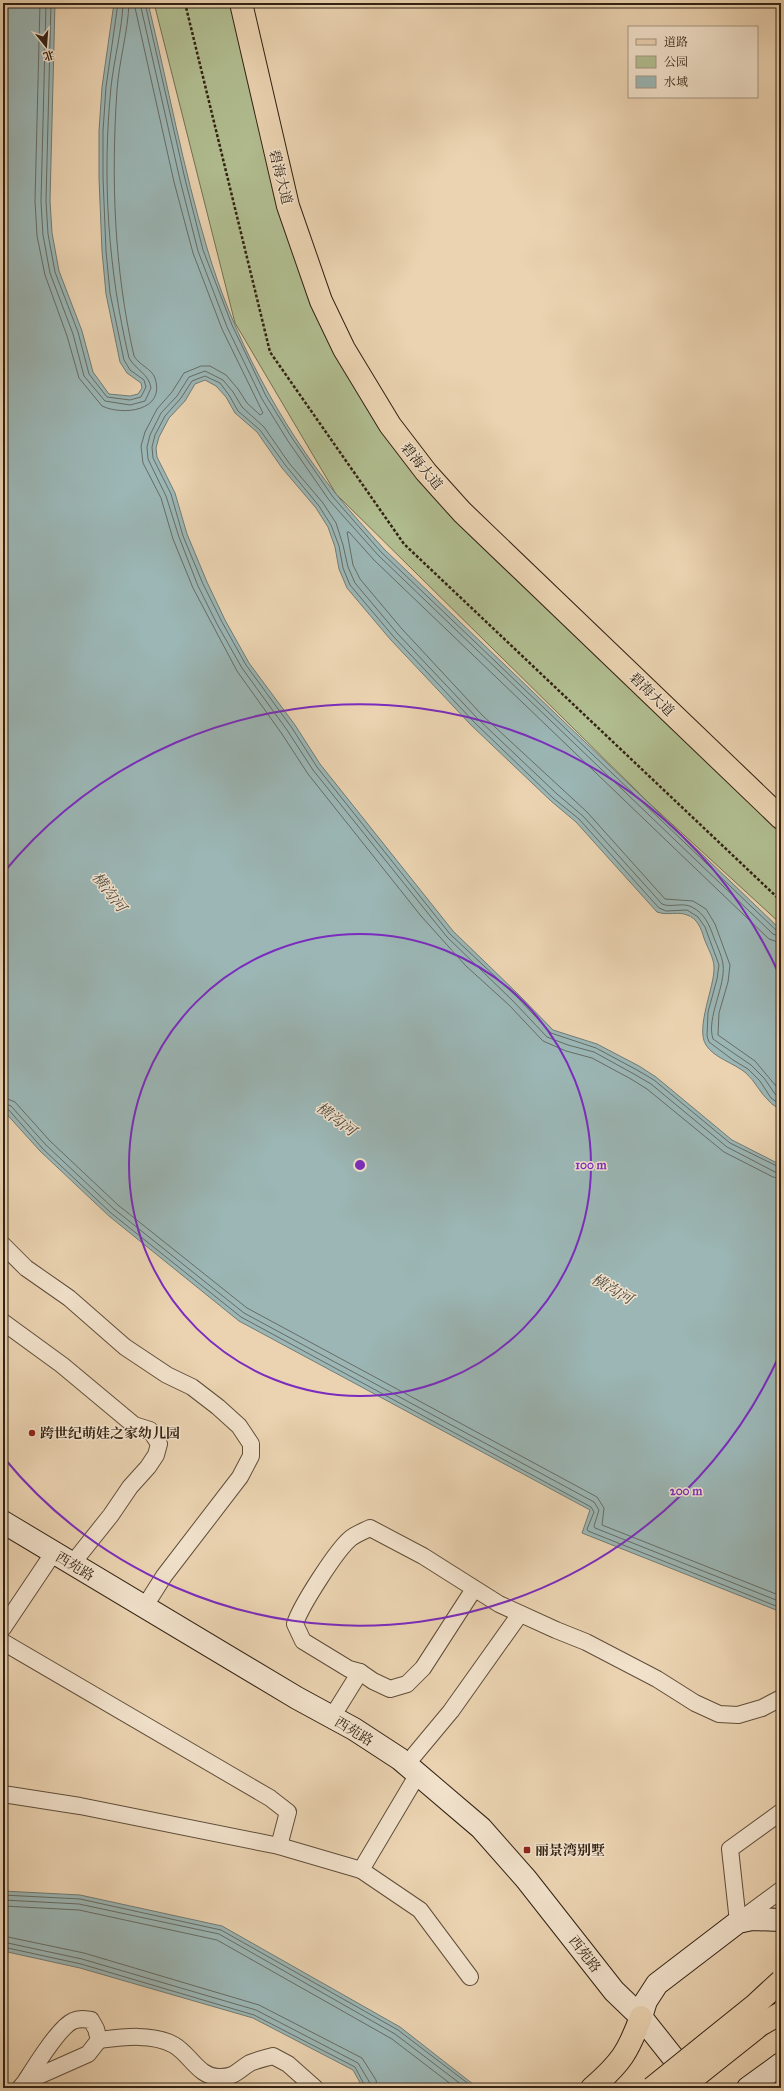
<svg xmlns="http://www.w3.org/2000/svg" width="784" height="2091" font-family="'IM FELL Great Primer','Noto Serif SC',serif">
	<rect width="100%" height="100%" fill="#ebd3b1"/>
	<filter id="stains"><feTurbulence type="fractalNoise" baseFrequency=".005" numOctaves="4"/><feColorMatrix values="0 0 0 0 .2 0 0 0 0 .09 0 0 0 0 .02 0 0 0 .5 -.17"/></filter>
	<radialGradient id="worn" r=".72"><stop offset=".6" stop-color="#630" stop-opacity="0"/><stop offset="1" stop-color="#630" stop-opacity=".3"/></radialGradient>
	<polygon fill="#b1be91" stroke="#727052" points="154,3 244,3 305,259 414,457 781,817 781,924 648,802 336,494 235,323"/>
	<g fill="#9bb6b5" stroke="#717b74">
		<path d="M3 3H55L50 201 52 233 59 271 82 331 93 372 109 394 130 396 138 394 142 388 141 383 127 373 120 362 106 294 102 251 99 178V131L102 87 114 3H148C168 85 183 168 207 248 233 336 279 423 336 494 351 513 368 531 384 549L781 930V1110C777 1107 772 1105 769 1101 760 1093 755 1081 746 1073 734 1063 714 1058 706 1045 695 1028 715 986 714 967 714 958 707 947 704 938 701 928 697 918 687 915 678 911 668 916 657 912L576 822 551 801 471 725 390 639 347 588 339 569 335 547 328 527 316 508 282 468 257 432 235 413 226 397 216 386 205 380 195 384 185 401 169 418 159 437 156 448 157 457 175 493 187 534 207 582 225 620 249 663 295 725 320 764 453 931 519 995 553 1030 597 1044 639 1066 656 1077 732 1140 781 1165V1612L582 1533 590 1510 239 1321 109 1216 40 1151 3 1110Z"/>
		<polygon points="3,1891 80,1895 222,1926 400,2027 478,2088 363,2088 353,2070 253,2018 80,1968 3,1951"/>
	</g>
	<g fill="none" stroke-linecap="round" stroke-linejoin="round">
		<g stroke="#666c64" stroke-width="1">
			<path d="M40 3 35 201 37 236 45 275 67 336 79 378 102 406C123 416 166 411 155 378 152 369 139 365 134 356 114 268 111 179 117 90 119 61 128 32 129 3"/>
			<path d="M46 3 41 202 43 235 50 273 73 334 84 376 105 401 130 405 145 401 151 388C149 374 136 370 129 358 108 270 102 177 111 87 114 59 122 31 123 3"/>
			<polyline points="51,3 46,201 48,234 55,272 78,332 89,374 107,397 130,400 141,397 146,387 144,380 130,370 124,360 110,293 106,251 103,178 103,131 106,87 118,3"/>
			<polyline points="134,3 174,182 193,253 222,329 263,413 260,415 247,403 238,389 226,375 210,366 201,366 184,373 172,392 157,409 145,432 141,446 143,463 161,498 173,539 193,588 237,671 282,734 308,774 421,916 466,966 509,1005 543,1041 566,1051 592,1058 631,1079 647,1089 724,1152 773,1177 781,1179"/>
			<polyline points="140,3 180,180 198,251 227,327 262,399 288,441 329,500 378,555 773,934 781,937"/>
			<polyline points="145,3 185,179 203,250 232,325 266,396 292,438 333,497 381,552 777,931 781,932"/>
			<polyline points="781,943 769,939 374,560 349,532 347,532 353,565 360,579 402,629 482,715 587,812 665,899 693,901 706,909 715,924 730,965 728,982 719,1013 718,1035 755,1061 781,1092"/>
			<polyline points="3,1097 15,1102 50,1141 118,1205 247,1308 597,1497 604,1508 602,1525 781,1596"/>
			<path d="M781 1099 775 1094 764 1078 751 1065 713 1039C706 1018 726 986 723 964 722 956 717 946 714 938 709 924 705 914 692 907 682 902 671 908 662 904L583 816 557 794 478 719 397 633 355 583 348 567 343 545 336 523 323 503 289 463 264 427 242 407 233 392 223 380 205 371 189 377 177 396 161 413 150 435 147 447 148 459 166 496 179 537 198 586 217 624 242 668 287 730 313 770 447 937 513 1001 547 1037 568 1045 594 1052 634 1074 651 1084 727 1147 775 1172 781 1173"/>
			<polyline points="3,1103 11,1106 46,1145 114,1209 244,1313 594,1502 599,1510 594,1526 595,1528 781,1602"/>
			<polyline points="781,1105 771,1098 760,1081 748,1069 733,1060 709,1042 707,1036 708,1012 717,979 719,965 705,927 698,917 687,910 666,911 659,908 579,819 553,798 474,722 393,636 350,585 343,568 339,546 331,525 319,506 286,466 260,430 238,411 229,395 220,383 205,376 192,381 181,398 165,416 155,435 152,447 153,458 171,494 183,536 203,584 222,622 246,665 292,728 317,767 450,934 517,997 551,1033 596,1048 637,1070 654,1080 730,1143 781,1168"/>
			<polyline points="3,1108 8,1109 43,1149 111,1213 241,1317 591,1507 594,1512 587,1529 588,1531 781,1608"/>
			<polyline points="3,1895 80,1899 221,1930 398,2030 474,2088"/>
			<polyline points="3,1900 79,1904 219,1934 395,2034 466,2088"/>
			<polyline points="3,1906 79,1910 217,1940 392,2039 456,2088"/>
			<polyline points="3,1936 84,1953 259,2005 362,2058 376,2080 377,2088"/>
			<polyline points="3,1942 82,1959 256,2010 358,2063 370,2083 371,2088"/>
			<polyline points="3,1947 81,1964 254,2015 355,2067 366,2088"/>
		</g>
		<defs>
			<g id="street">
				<polyline points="3,1245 26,1268 69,1298 125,1347 167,1375 192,1387 218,1407 239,1426 251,1444 251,1456 240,1477 164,1576 145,1606"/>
				<polyline points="3,1322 62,1365 134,1425 150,1430 159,1444 156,1455 148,1467 130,1487 111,1515 72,1564"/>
				<path d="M474 1589 423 1668 407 1684 390 1689 373 1681 360 1672 349 1669 303 1641 295 1624C300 1607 337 1549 351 1538 356 1534 364 1531 370 1528L423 1556 499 1604 556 1630 586 1642 657 1679 695 1703 719 1714 738 1715 762 1708 781 1698"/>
				<polyline points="3,1628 54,1552"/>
				<polyline points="3,1642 270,1798 288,1812 279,1846"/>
				<polyline points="332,1717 360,1672"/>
				<polyline points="406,1765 451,1711 520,1614"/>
				<polyline points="3,1794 80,1806 279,1846 361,1870 420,1910 470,1977"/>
				<polyline points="361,1870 418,1774"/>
				<polyline points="739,1921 781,1890"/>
				<polyline points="738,1922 730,1849 781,1812"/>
				<path d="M99 2040C123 2037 153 2033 174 2045 191 2055 199 2078 220 2077 236 2077 238 2070 250 2063 257 2060 266 2058 273 2056L288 2064 315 2088"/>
				<path d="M20 2088 25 2082C34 2068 59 2027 73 2021 79 2018 85 2019 91 2020L96 2029 99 2040 88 2054 25 2082"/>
			</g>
			<g id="secondary">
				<polyline points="3,1522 297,1698 354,1729 400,1759 481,1828 526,1879 614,1991 641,2017"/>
				<polyline points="691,2080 641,2017 646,2001 657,1984 738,1922 752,1919 781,1920"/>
				<polyline points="748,2088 781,2064"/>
			</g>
			<polyline id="primary" points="241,3 288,206 321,301 344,349 390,425 426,472 462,512 781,818"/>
			<path id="highway" d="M592 2088C621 2063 628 2052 641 2017"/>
		</defs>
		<use href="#street" stroke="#604e3a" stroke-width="18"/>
		<use href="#secondary" stroke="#322213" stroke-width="24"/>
		<use href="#primary" stroke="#322213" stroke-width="24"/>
		<use href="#highway" stroke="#322213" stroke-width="24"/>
		<polyline stroke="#322213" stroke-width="2.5" stroke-dasharray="3 2" stroke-linecap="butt" points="185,3 270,352 404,544 781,901"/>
		<use href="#street" stroke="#f2e2cc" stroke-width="16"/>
		<use href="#secondary" stroke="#f2e2cc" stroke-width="22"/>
		<use href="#primary" stroke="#ebd3b1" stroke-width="22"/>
		<use href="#highway" stroke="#ebd3b1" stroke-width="22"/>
		<defs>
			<g id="primary-bridge">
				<polyline points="652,2088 755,2005 781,1981"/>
				<polyline points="681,2088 760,2025 781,2013"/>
			</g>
		</defs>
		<use href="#primary-bridge" stroke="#322213" stroke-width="24" stroke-linecap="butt"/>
		<use href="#primary-bridge" stroke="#ebd3b1" stroke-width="22"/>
	</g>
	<g fill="none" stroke="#7b2cbf" stroke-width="2">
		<circle cx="360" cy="1165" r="231"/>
		<path d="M779 1356A461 461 0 0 1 4 1458M4 872A461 461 0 0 1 779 974"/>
	</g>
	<g fill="#8f2418" stroke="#f2e2cc" stroke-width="1.5">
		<circle cx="32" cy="1433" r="4"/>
		<rect x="523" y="1846" width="8" height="8" rx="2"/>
	</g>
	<g text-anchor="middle" stroke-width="3" stroke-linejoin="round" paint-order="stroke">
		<g font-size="14" fill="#322213" stroke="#f2e2cc">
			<text transform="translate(281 177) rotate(76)" y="5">碧海大道</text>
			<text transform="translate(422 466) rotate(50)" y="5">碧海大道</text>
			<text transform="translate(652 694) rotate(44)" y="5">碧海大道</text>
			<text transform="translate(75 1566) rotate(31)" y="5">西苑路</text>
			<text transform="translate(354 1731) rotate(31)" y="5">西苑路</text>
			<text transform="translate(585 1954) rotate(52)" y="5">西苑路</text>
		</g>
		<g font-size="14" font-weight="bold" fill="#322213" stroke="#f2e2cc" text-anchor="start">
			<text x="40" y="1438">跨世纪萌娃之家幼儿园</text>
			<text x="535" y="1855">丽景湾别墅</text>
		</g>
		<g font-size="15" font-style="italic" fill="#524e44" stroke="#f2e2cc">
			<text transform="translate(109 892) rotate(52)" y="5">横沟河</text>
			<text transform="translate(336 1119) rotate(37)" y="5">横沟河</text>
			<text transform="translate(612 1289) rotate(30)" y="5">横沟河</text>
		</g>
	</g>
	<circle cx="360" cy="1165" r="6" fill="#7b2cbf" stroke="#f2e2cc" stroke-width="2"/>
	<g font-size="12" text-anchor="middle" font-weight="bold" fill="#7b2cbf" stroke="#f2e2cc" stroke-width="3" stroke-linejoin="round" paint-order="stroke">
		<text x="591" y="1169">100 m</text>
		<text x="686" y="1495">200 m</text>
	</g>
	<rect width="784" height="2091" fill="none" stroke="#ebd3b1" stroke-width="16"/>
	<rect x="4" y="4" width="776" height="2083" fill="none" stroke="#322213" stroke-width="2"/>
	<rect x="8" y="8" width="768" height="2075" fill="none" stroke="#322213"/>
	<rect x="628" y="26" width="130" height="72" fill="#f2e2cc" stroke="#a59582"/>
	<rect x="636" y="39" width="20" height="6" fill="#ebd3b1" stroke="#a59582"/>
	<text x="664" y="46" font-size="12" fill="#322213">道路</text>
	<rect x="636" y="56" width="20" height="12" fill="#b1be91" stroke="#a59582"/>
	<text x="664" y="66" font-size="12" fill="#322213">公园</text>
	<rect x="636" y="76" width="20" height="12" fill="#9bb6b5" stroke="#a59582"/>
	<text x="664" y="86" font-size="12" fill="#322213">水域</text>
	<g transform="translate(46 46) rotate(163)" stroke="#f2e2cc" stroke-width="3" paint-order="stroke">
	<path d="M0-3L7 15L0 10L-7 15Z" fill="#322213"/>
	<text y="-6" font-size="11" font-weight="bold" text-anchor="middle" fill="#322213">北</text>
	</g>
	<rect width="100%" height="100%" filter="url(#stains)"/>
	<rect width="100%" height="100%" fill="url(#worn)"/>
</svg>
